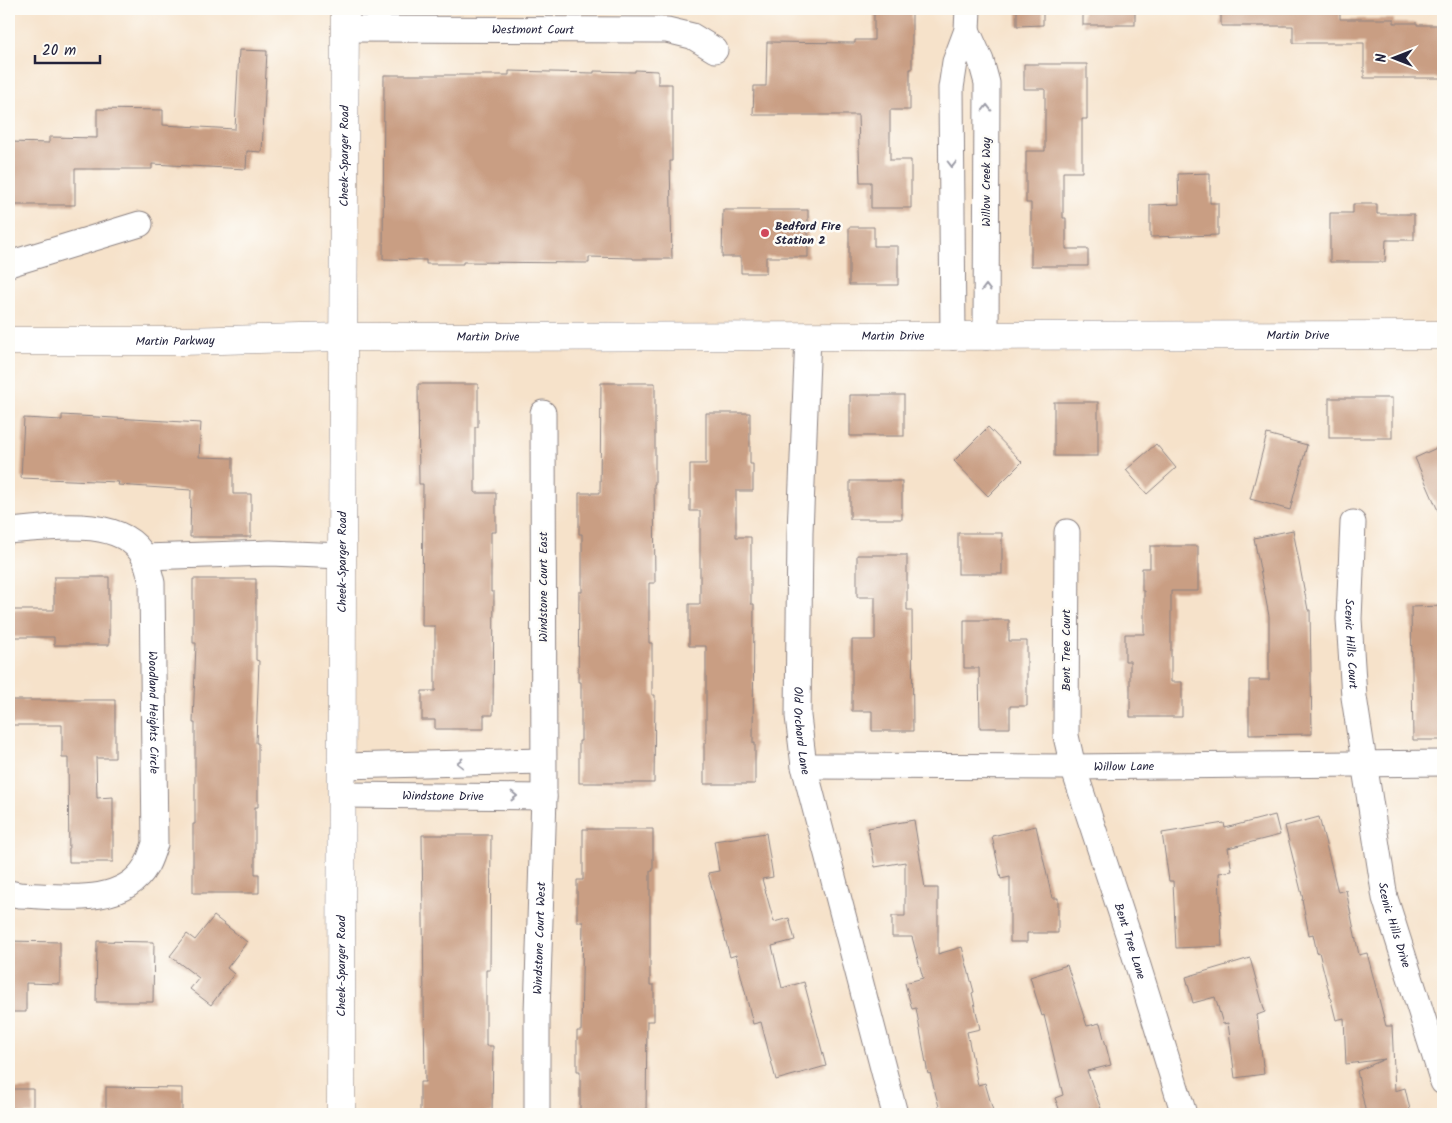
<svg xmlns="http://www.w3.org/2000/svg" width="1452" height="1123" font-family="Kalam,sans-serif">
	<rect width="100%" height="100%" fill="#fdfcf7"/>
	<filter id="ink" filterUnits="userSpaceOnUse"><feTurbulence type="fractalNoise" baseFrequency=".02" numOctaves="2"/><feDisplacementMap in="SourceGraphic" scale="10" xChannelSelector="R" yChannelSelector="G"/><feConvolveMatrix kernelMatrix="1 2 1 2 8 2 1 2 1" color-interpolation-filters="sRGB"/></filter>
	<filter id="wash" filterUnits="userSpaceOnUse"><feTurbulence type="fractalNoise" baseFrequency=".0096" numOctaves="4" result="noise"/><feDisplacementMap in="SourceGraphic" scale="20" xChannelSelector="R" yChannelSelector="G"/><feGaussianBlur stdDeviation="1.12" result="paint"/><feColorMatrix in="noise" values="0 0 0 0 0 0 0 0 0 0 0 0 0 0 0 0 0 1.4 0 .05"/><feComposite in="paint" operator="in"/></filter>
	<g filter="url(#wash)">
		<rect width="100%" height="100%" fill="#f6e2ca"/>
		<g id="blocks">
			<g fill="#c99e83">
				<polygon points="1017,9 1043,9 1043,25 1017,26"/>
				<rect x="1083" y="9" width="52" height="16"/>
				<polygon points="1221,9 1340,9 1340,19 1394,19 1394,23 1417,23 1417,25 1443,25 1443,78 1364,78 1364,43 1293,43 1293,26 1221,26"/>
				<polygon points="874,13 912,13 912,69 910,69 910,110 890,110 890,160 911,160 911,208 871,208 871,182 860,182 858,115 753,115 754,86 766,86 767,42 855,43 855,40 874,40"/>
				<polygon points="239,50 267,51 262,152 247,151 246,169 152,164 152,169 75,169 75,205 9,205 9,142 49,143 49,137 97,138 97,109 163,110 163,125 235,129"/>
				<polygon points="1024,64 1087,64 1087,119 1082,119 1082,172 1063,172 1063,218 1066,218 1066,249 1088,249 1088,266 1031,266 1031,203 1026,203 1026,151 1045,151 1045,89 1024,89"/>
				<polygon points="635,70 658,71 658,84 672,84 672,161 670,161 672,259 633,259 633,258 589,257 589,263 463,262 463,264 426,264 426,260 383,259 384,75 509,75 509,71 594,73 594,71 635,72"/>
				<polygon points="1210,173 1210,203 1218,203 1218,235 1150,237 1150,205 1179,204 1178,174"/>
				<polygon points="1353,204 1377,204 1377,214 1414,214 1414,240 1386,240 1385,262 1330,262 1330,213 1353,213"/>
				<polygon points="723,210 808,210 808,257 766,257 766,273 741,273 741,257 722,257"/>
				<polygon points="849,227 874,227 874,246 898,246 898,285 849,285"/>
				<polygon points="601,383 655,383 655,484 654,484 655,583 649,583 649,643 652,643 652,695 655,695 654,783 579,783 579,741 581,741 581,682 578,682 579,592 582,592 582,534 579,534 579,493 600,493"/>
				<polygon points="418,384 478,384 478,427 475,427 475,493 496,493 496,532 491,532 491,592 494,592 493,715 484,715 484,729 435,729 435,720 422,720 422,691 435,691 435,626 422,626 423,484 419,484"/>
				<rect x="850" y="395" width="54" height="41"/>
				<rect x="1329" y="398" width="63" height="40"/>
				<rect x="1054" y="402" width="44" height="54"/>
				<polygon points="706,413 750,413 750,464 753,464 753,491 736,491 736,537 751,537 751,604 754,604 753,743 755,743 755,784 704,784 704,743 706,743 706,646 689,646 689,604 700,604 700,511 690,511 690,464 706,464"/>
				<polygon points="62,415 201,423 199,457 233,458 233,494 251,494 251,537 190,537 191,490 118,485 119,482 21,478 24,418 62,420"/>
				<polygon points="988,427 1022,462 988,496 954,461"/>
				<polygon points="1267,434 1307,445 1290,510 1250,499"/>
				<polygon points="1156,444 1176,468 1147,494 1126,470"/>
				<polygon points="1443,445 1443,522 1415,458"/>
				<rect x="850" y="481" width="52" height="38"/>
				<polygon points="1293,530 1308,610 1310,610 1312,734 1249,735 1249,680 1269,680 1269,616 1254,538"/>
				<rect x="958" y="533" width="44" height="41"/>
				<polygon points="1150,546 1198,546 1198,591 1171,591 1171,682 1182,682 1182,717 1130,717 1130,661 1125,661 1125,634 1144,634 1144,591 1142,591 1142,568 1150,568"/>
				<polygon points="857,555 907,555 907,610 912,610 913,731 872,731 872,711 852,711 852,640 875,640 875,597 857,597"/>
				<polygon points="54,577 109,577 109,645 54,645 54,637 9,637 9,610 54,610"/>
				<polygon points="193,579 256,579 256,660 259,661 256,743 258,743 258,807 255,807 255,874 259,874 259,893 193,893 193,824 195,824 195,723 193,723 196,643 193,643"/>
				<polygon points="1443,606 1443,740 1413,740 1411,607"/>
				<polygon points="964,620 1009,620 1009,641 1027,641 1027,706 1010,706 1010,728 980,728 979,668 964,668"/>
				<polygon points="9,700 115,700 115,758 96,758 97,798 113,797 113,862 69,862 68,758 62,758 62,725 9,725"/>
				<polygon points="1275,815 1280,835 1228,848 1232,871 1219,873 1222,946 1176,948 1173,881 1169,881 1162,833 1224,823 1225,828"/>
				<polygon points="1319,817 1338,892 1346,890 1359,955 1367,953 1386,1026 1392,1026 1395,1091 1405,1088 1411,1114 1366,1114 1357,1071 1385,1059 1346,1064 1344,1018 1336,1020 1319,952 1317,953 1313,934 1309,935 1302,899 1303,899 1285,826"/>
				<polygon points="914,820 925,888 938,888 938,954 962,947 974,992 972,993 980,1029 967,1032 978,1085 985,1083 994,1114 941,1114 930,1073 928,1074 916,1008 912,1009 905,983 923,978 912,937 892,937 892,916 905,916 905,862 875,867 868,828"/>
				<polygon points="1036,826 1052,898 1058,898 1058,933 1027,933 1027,942 1010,942 1010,877 1001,879 992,836"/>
				<polygon points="583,829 653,829 653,871 650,871 650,985 654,985 654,1021 647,1021 646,1114 580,1114 580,1071 577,1071 577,1031 581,1031 583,922 577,922 577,880 583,880"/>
				<polygon points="766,833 773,877 762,879 774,922 789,918 795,940 772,946 782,988 804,982 826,1066 776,1080 761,1022 753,1024 736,955 730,957 708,873 719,871 714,841"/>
				<polygon points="422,835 491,835 490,970 486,970 486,1046 493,1046 492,1114 420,1114 420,1082 425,1082"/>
				<polygon points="214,916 247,942 227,968 234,974 211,1005 190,989 199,978 170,956 187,934 195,940"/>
				<polygon points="9,941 60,942 60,984 26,983 26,1012 9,1012"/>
				<polygon points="97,941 154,942 153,1002 96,1002"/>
				<polygon points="1250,958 1265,1012 1257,1015 1264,1074 1235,1078 1228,1023 1223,1024 1215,997 1193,1003 1186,977"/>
				<polygon points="1067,965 1087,1026 1100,1023 1111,1065 1087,1071 1103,1114 1061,1114 1055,1098 1063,1095 1044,1015 1042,1016 1030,977"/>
				<polygon points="106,1087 182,1088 182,1114 106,1114"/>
				<rect x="9" y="1089" width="24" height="25"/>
			</g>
		</g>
	</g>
	<g filter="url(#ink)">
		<use href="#blocks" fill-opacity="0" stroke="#8c8282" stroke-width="1"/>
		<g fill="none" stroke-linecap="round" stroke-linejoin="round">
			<defs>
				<g id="street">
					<path id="s1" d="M345 29 667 30 692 36 715 50"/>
					<polyline points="967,30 981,61 987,83 986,337"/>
					<polyline points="9,264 140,224"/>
					<path id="s2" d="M808 336 800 532 798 716 804 766 895 1114"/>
					<polyline points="953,337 951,88 955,62 967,30 968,9"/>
					<path id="s3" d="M1353 523 1349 619 1354 697 1385 898 1443 1082"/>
					<path id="s4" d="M9 531C48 528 122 515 144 557 148 565 150 575 152 583L155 844C152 851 150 860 146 866 122 908 59 896 19 895L9 893"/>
					<path id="s5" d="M1067 532 1066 736 1073 767 1129 937 1184 1114"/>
					<polyline points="144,557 270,553 342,556"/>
					<polyline points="343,766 543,761"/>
					<path id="s6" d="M804 766 1073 767 1443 763"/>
					<path id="s7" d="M343 795 544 797"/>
					<path id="s8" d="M537 1114V1012L544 797 543 413"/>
				</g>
				<g id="secondary">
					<path id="s9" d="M9 341H181L343 337 1443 335"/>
					<path id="s10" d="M341 1114 342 556 345 9"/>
				</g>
			</defs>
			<use href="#street" stroke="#8c8282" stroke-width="27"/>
			<use href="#secondary" stroke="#8c8282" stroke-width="29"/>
			<use href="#street" stroke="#fff" stroke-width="25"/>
			<use href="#secondary" stroke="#fff" stroke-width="28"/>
		</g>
		<defs><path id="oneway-chevron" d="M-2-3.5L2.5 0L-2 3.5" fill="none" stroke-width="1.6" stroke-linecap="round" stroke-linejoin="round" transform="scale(1.25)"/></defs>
		<g stroke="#9c9ca7">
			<use href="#oneway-chevron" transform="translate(987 108) rotate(-90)"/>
			<use href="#oneway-chevron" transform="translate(952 164) rotate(90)"/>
			<use href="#oneway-chevron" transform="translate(986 288) rotate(-90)"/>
			<use href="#oneway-chevron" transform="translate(460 763) rotate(179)"/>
			<use href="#oneway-chevron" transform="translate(514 796) rotate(1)"/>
		</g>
	</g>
	<circle fill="#d1495b" stroke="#fdfcf7" stroke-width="2" cx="765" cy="233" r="5"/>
	<g text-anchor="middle" stroke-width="5" stroke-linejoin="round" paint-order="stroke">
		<g font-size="12" fill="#22223b" stroke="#fdfcf7">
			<text dy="4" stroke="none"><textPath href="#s1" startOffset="188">Westmont Court</textPath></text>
			<text dy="4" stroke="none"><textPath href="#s10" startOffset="958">Cheek-Sparger Road</textPath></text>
			<text transform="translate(986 182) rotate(-90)" y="4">Willow Creek Way</text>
			<text dy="4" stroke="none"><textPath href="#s9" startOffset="1289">Martin Drive</textPath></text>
			<text dy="4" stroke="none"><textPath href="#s9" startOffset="479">Martin Drive</textPath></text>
			<text dy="4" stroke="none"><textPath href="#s9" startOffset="884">Martin Drive</textPath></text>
			<text dy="4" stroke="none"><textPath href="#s9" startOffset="166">Martin Parkway</textPath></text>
			<text dy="4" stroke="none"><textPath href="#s10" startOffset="552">Cheek-Sparger Road</textPath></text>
			<text transform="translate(543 587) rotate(-90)" y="4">Windstone Court East</text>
			<text dy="4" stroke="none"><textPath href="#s3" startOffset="121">Scenic Hills Court</textPath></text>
			<text transform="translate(1066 650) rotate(-90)" y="4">Bent Tree Court</text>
			<text dy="4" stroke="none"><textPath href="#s4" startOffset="302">Woodland Heights Circle</textPath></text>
			<text dy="4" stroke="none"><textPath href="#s2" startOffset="395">Old Orchard Lane</textPath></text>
			<text dy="4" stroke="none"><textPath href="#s6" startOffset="320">Willow Lane</textPath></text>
			<text dy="4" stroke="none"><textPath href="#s7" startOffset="100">Windstone Drive</textPath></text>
			<text dy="4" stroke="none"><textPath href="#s3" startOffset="406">Scenic Hills Drive</textPath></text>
			<text dy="4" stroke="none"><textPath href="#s8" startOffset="176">Windstone Court West</textPath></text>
			<text dy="4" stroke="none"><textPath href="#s5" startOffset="419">Bent Tree Lane</textPath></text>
			<text dy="4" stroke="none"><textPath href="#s10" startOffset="148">Cheek-Sparger Road</textPath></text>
		</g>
		<g font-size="12" font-weight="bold" fill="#22223b" stroke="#fdfcf7" text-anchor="start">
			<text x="775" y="230">Bedford Fire<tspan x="775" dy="14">Station 2</tspan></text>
		</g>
	</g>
	<rect width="1452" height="1123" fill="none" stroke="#fdfcf7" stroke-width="30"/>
	<g transform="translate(1394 58) rotate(270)" stroke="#fdfcf7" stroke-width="4" paint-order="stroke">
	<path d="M0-4L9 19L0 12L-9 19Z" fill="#22223b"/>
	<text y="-8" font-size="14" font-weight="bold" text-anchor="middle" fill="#22223b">N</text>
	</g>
	<path d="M35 55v8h65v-8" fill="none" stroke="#22223b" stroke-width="2.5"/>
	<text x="42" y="55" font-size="15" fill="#22223b" stroke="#fdfcf7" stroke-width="4" paint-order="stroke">20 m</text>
</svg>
